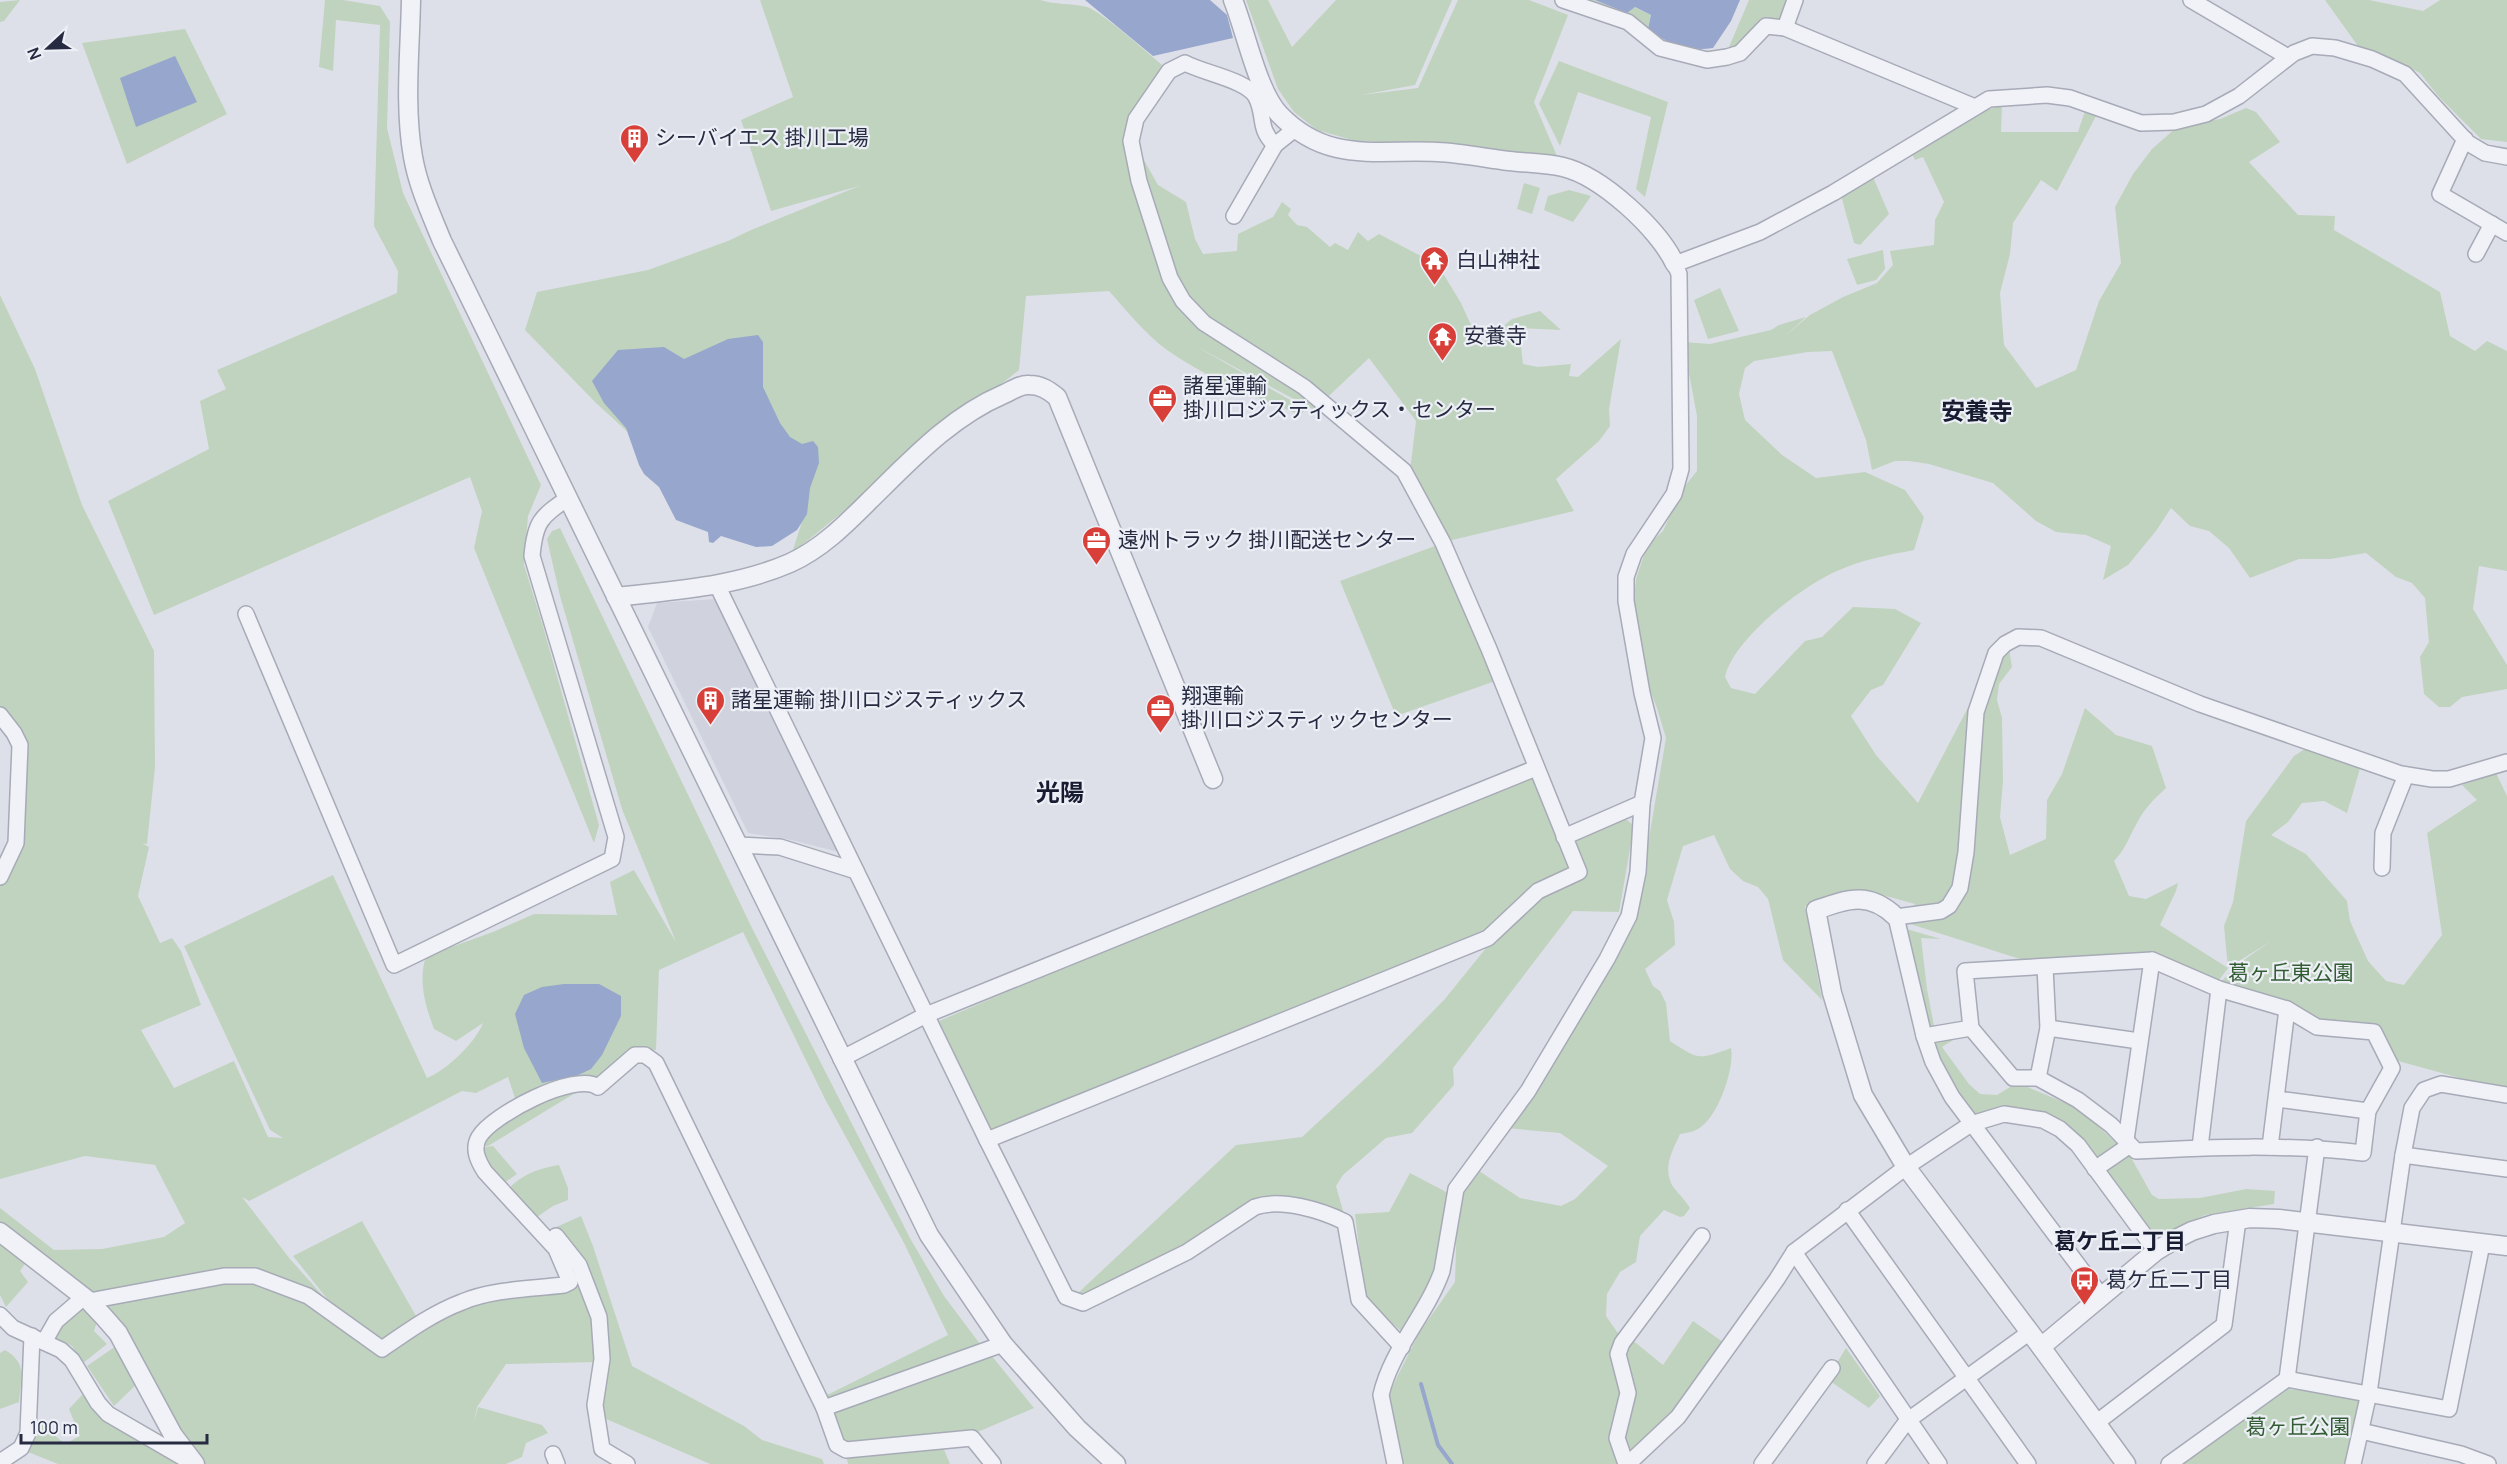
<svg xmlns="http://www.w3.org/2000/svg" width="2507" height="1464" font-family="Manrope,'Noto Sans JP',sans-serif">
	<rect width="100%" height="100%" fill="#dee0e9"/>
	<polygon fill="#d0d2de" points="715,599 839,852 787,839 748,833 648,627 657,603"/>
	<g fill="#c0d3be">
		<polygon points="20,0 4,21 0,22 0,2"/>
		<polygon points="325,0 343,0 380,6 390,22 387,128 403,193 541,485 528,516 524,565 542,623 599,825 594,843 474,548 482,511 470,477 154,615 108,501 209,449 200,401 226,389 217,370 397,293 398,271 374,226 380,25 336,20 333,71 319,67"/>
		<path d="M760 0H1040C1056 5 1071 3 1087 7 1101 11 1155 59 1169 71L1127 130 1158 185 1186 202 1195 239 1203 254 1237 251 1238 234 1273 217 1282 202 1291 209 1288 215 1297 225 1307 227 1330 247 1335 243 1348 250 1358 232 1368 241 1379 234 1438 265 1461 303 1480 345 1512 319 1540 311 1561 330 1519 328 1523 364 1538 367 1571 364 1569 376 1578 377 1621 339 1609 409 1610 426 1599 441 1556 479 1574 511 1448 541 1410 471 1416 421 1369 358 1314 410 1192 344 1306 409 1300 415C1254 396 1208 379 1167 350 1145 334 1127 311 1109 291L1026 296 1019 370 792 553 807 506 654 456 596 403 525 330 537 292 648 270 728 241 751 230 859 186 771 211 741 120 793 97Z"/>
		<polygon points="1246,0 1268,0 1292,47 1336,0 1452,0 1415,85 1361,95 1418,88 1458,0 1529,0 1568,15 1534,102 1557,156 1352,140 1317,130 1294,112 1278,89"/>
		<polygon points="1577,0 1595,0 1627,13 1634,7 1651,15 1648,29"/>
		<polygon points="1749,0 1789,0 1785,14 1776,22 1767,18 1734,52 1729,47"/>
		<polygon points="2325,0 2369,0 2423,11 2440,0 2507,0 2507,142 2481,139 2439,97 2420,73 2386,56 2358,46"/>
		<polygon points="185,29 227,114 127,164 82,43"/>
		<polygon points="1559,61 1668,102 1645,197 1636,189 1651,117 1578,92 1560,146 1539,104"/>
		<path d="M2002 105 2001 132H2078L2086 108 2096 116 2057 191 2041 180 2013 223 2010 254 2000 293 2004 345 2036 388 2076 370 2099 301 2121 263 2115 207 2133 174 2152 149 2177 127 2220 119 2246 108 2256 112 2280 142 2249 162 2298 215 2335 216 2334 230 2440 292 2450 336 2475 351 2487 341 2507 351V571L2479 566 2473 609 2507 665V689L2462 697 2450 707H2439L2424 694 2420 657 2429 642 2425 598 2412 583 2396 577 2366 553 2330 559H2299L2250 578 2229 548 2209 531 2190 526 2171 508 2156 531 2128 565 2103 580 2111 546 2086 535 2056 532 2036 521 1993 483 1929 464 1909 461H1895L1872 470 1866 440 1832 351 1808 352 1754 361 1745 368 1739 394 1745 420 1782 455 1816 478 1865 472 1905 490 1924 517 1914 550C1888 555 1861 560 1837 571 1802 586 1733 639 1725 677L1731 688 1755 694 1805 641 1822 637 1853 607 1895 609 1921 623 1883 685 1871 690 1851 716 1876 755 1918 803 1983 679 2009 649 2012 667 1999 684 1997 700 2002 718 2003 781 2000 817 2010 855 2046 839 2047 800 2062 774 2085 708 2116 735 2152 746 2166 788C2154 799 2143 810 2136 825 2128 839 2125 850 2114 861L2129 896 2146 899 2178 883 2176 891 2160 925 2228 968 2224 926 2233 902 2246 821 2294 756 2305 749 2361 765 2347 813 2324 801 2302 803 2288 822 2271 835 2306 854 2347 901 2350 921 2368 961 2386 981 2404 985 2442 935 2427 833 2477 800 2462 785 2496 773 2507 796V1091L2391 1059 2373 1027H2317L2215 988 2238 964 2271 941 2228 968 2217 983 2149 957 2045 967 1907 923 1915 904 1868 891 1841 895 1805 906 1822 1000 1783 960 1768 899 1758 887 1743 881 1730 869 1714 835 1683 846 1667 900 1674 922 1675 945 1645 969 1653 986 1660 991 1666 1003 1670 1041C1699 1060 1698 1060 1731 1048 1735 1068 1718 1118 1698 1129 1693 1132 1686 1133 1680 1134 1672 1152 1663 1166 1672 1185 1675 1190 1686 1201 1690 1208L1684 1216 1680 1217 1664 1210 1640 1236 1636 1262 1620 1272 1607 1294 1606 1316 1622 1339H1631L1663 1365 1693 1321 1723 1342 1673 1415 1626 1464H1454L1450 1460 1452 1464H1400L1388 1395 1419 1333 1455 1282 1457 1215 1463 1189 1476 1169 1520 1198 1561 1206 1575 1199 1608 1166 1560 1133 1506 1128 1597 971 1634 926 1666 738 1657 708 1642 669 1633 611 1636 579 1647 546 1663 531 1681 491 1697 471V416L1683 342 1710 344 1771 330 1779 325 1806 317 1785 336 1810 315 1843 297 1877 283 1893 265 1890 251 1934 245 1935 220 1944 202 1923 157 1915 160 1912 153 1981 112Z"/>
		<polygon points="1872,175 1889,214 1860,245 1854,243 1841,195"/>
		<polygon points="1524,183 1540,188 1532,214 1517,209"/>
		<polygon points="1569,190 1591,196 1573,222 1544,210 1548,196"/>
		<polygon points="1883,250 1885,269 1876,280 1857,285 1847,259"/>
		<polygon points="1720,288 1739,331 1708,339 1694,300"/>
		<path d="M0 295 35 369 82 505 154 651 155 767 147 844 142 843 149 847 138 896 160 943 172 938 181 951 201 1005 141 1030 174 1088 234 1061 268 1137 283 1138 270 1130 184 946 333 875 427 1078C447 1070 475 1043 483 1023L456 1041 434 1029C425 1005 418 981 426 956L493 932 534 914 617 915 610 882 634 870 676 942 622 809 560 596 547 539 552 531 560 528 752 928 851 1122 911 1240 944 1296 980 1344 830 1402 825 1396 948 1335 904 1243 825 1099 743 932 659 970 656 1050 637 1049 595 1081 488 1146H476L518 1107 508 1077 476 1093 462 1091 249 1201 242 1197 290 1259 340 1315 293 1256 362 1221 420 1323 464 1301 579 1280V1263L554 1228 581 1216 593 1246 632 1366 744 1426 762 1440 822 1459 824 1464H710L597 1415V1362L506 1364 477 1407 474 1423 478 1407 542 1425 548 1433 526 1443 522 1457 506 1464H195L119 1330 0 1226V1208L54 1250 102 1249 164 1237 185 1223 155 1165 85 1156 0 1179V881L12 855 20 745 0 717Z"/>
		<polygon points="1443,543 1501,679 1396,716 1340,581"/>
		<polygon points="1528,776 1534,781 1569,867 1536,883 1482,936 990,1130 939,1021 1415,818"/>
		<polygon points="1626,819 1634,826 1619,912 1573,911 1453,1068 1454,1085 1412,1133 1386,1138 1343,1175 1336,1186 1343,1211 1340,1216 1281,1201 1210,1232 1092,1296 1077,1294 1236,1145 1302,1137 1380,1065 1444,1000 1491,942 1542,896 1587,874 1576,840"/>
		<polygon points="1903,928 1941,939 1921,938 1927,989 1934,1026 1930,1026 1922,1009"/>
		<path d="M1942 1036 1958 1037 1942 1047 1969 1084 1980 1094 1997 1095 2010 1087 2025 1086 2080 1109 2118 1145 2097 1161 2070 1131 1977 1115C1954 1101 1944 1067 1932 1043Z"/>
		<polygon points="493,1146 517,1174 501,1185 477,1148"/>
		<polygon points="2129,1154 2152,1195 2159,1199 2200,1198 2246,1189 2275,1191 2274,1204 2205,1215 2163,1234 2150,1233 2105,1170"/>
		<path d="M559 1165 568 1188V1200L553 1206 537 1217 524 1209 507 1191C519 1175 540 1168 559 1165Z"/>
		<polygon points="1410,1173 1448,1193 1432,1277 1401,1331 1365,1299 1355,1214 1389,1212"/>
		<polygon points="0,1237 28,1259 20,1271 28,1282 6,1307 0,1295"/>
		<polygon points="85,1306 98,1319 94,1331 107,1344 83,1363 72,1346 51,1336 58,1324"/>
		<polygon points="116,1346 138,1383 114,1406 87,1366"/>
		<polygon points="1846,1348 1880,1396 1869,1408 1827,1379"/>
		<path d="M5 1350C28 1363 21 1379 19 1402L0 1409V1353Z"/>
		<polygon points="991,1355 1034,1408 973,1434 849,1445 839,1435 832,1418 835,1411"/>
		<polygon points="2288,1389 2360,1397 2345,1464 2182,1464"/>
		<polygon points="82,1395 89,1400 193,1464 58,1464 28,1452 35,1419 65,1444 80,1436 69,1409"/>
		<polygon points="943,1447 950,1464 848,1464 846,1454"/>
	</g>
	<g fill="#96a6cc">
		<polygon points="1085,0 1210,0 1227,15 1233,38 1153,56"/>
		<path d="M1595 0H1740L1731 21 1713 48C1689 52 1667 44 1648 29L1651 15 1635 7 1627 13Z"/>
		<polygon points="175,56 197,102 136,127 120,78"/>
		<polygon points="758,335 763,342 763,387 780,423 790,437 802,444 813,441 818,447 819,463 810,488 807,514 797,530 772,546 756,547 721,536 713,543 709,542 708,532 676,520 659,487 644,474 639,465 626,428 604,403 592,381 618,350 664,347 684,359 728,339"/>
		<polygon points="564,984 599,984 621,996 621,1016 602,1055 591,1069 576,1076 542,1083 524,1048 515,1014 524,995 542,987"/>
	</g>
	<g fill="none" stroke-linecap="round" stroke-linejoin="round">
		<polyline stroke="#96a6cc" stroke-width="4" points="1421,1384 1438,1445 1452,1464"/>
		<defs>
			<g id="minor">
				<polyline points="1563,0 1628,22 1660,48 1707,60 1727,57 1740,53 1766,26 1785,28 1975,107"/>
				<polyline points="2191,0 2288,57"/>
				<polyline points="1785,28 1795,0"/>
				<polyline points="2465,139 2440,194 2507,233"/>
				<polyline points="1234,216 1275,145"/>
				<polyline points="2476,254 2492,224"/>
				<path d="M717 585 987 1140 1066 1297 1083 1303 1187 1252 1255 1207C1281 1198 1321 1210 1345 1222L1359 1300 1402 1347"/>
				<path d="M246 614 394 965 612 859 616 837 532 556C535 521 541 517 568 498"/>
				<polyline points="0,715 14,733 20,745 16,843 0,877"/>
				<polyline points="1564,837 1642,803"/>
				<polyline points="738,845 780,847 856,871"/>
				<polyline points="2382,868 2383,833 2406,775"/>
				<path d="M2152 960 2219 989 2287 1009 2317 1027 2374 1032 2392 1068 2368 1111 2363 1153C2287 1144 2211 1147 2136 1151L2111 1125 2078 1100 2038 1078H2013L1971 1028 1965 971Z"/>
				<polyline points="2048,1028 2139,1041"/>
				<polyline points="1924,1036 1971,1028"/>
				<polyline points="841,1059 926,1015 1536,768"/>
				<polyline points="2038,1078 2048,1028 2045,967"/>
				<polyline points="2277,1099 2368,1111"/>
				<path d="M987 1140 1488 938 1538 891 1579 872 1489 649 1443 543 1404 471 1304 387 1204 323 1183 301 1170 278 1139 181 1131 141 1136 119 1169 71 1185 63C1203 73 1247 80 1256 97 1266 116 1257 128 1275 145L1295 129"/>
				<polyline points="2126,1140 2152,960"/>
				<polyline points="2200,1147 2219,989"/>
				<polyline points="2270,1147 2287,1009"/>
				<polyline points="2403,1155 2507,1169"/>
				<polyline points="2095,1169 2130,1145"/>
				<polyline points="1847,1210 2028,1464"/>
				<polyline points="556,1236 579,1265 599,1317 602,1359 595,1405 602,1449 627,1464"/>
				<polyline points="1794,1252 1939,1464"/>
				<polyline points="2102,1297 1952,1097 1933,1062 1924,1036 1896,917 1941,911 1949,906 1960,888 1966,852 1976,712 1996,653 2005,644 2018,637 2041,638 2200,704 2401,774 2432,779 2449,779 2507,762"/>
				<path d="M89 1301 224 1276H255L308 1296 382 1349C408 1331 433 1313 462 1302 493 1289 531 1289 564 1285L570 1282 556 1249 485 1172C478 1161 472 1149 479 1137 492 1115 575 1071 598 1087L635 1055H645L656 1063 824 1408 837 1445 846 1450 972 1438 993 1464"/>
				<polyline points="0,1315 13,1328 61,1350 72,1360 98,1403 108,1414 194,1464"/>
				<polyline points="44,1342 56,1321 84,1297"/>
				<polyline points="2287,1379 2317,1147"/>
				<polyline points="824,1408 1003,1344"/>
				<polyline points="2096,1423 2224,1325 2238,1220"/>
				<polyline points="2361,1431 2461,1454 2488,1464"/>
				<polyline points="553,1454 557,1464"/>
				<polyline points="0,1462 21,1448 28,1433 32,1336"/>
				<path d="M1395 1464 1381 1395C1391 1350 1427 1314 1442 1271L1456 1189 1528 1091 1607 959 1629 916 1638 872 1642 803 1653 738 1642 693 1626 601V577L1634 554 1674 494 1681 469 1679 274 1675 264 1760 232 1833 193 1989 99 2047 95 2070 98 2141 123 2174 122 2206 114 2239 96 2294 53 2312 46 2335 48 2372 59 2405 74 2468 143 2485 153 2507 157"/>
				<polyline points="1626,1464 1617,1438 1628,1393 1618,1354 1622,1343 1702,1236"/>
				<polyline points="1628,1464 1678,1417 1777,1279 1794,1252 1906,1167 1971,1124 2004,1114 2043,1120 2060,1129 2078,1145 2156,1251"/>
				<polyline points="1762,1464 1832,1368"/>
				<polyline points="1875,1464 1907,1421 2030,1332"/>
				<polyline points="2169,1464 2287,1379 2449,1409 2482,1244"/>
				<polyline points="2353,1464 2369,1393 2403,1155 2412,1108 2424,1090 2441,1084 2507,1095"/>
			</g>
			<g id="tertiary">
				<path d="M411 0C410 52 404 106 413 157 418 186 431 214 442 241L929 1235 1003 1344 1077 1428 1116 1464"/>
				<path d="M1233 0C1246 32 1257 90 1279 114 1327 164 1375 149 1437 152 1461 153 1485 158 1509 161 1527 163 1546 163 1563 167 1601 176 1659 229 1675 264"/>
				<path d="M616 597C675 590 735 587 790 563 821 549 845 525 869 501 910 461 950 417 1004 394 1011 391 1021 384 1029 385 1041 385 1048 390 1057 397L1213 779"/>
				<path d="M1896 917C1869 891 1848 899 1816 910L1832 993 1863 1095 1906 1167 2041 1347 2126 1464"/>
				<polyline points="0,1232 89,1301 104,1317 118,1333 173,1435 195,1464"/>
				<polyline points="2041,1347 2156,1251 2174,1240 2192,1231 2214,1224 2250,1218 2279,1219 2507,1246"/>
			</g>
		</defs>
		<use href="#minor" stroke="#a7aab7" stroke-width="18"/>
		<use href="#tertiary" stroke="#a7aab7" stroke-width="21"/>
		<use href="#minor" stroke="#f1f2f7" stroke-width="15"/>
		<use href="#tertiary" stroke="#f1f2f7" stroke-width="18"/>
	</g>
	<defs>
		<symbol id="building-pin" viewBox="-11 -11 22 30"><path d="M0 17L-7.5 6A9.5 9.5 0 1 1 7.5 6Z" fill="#d83f39" stroke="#edeff6"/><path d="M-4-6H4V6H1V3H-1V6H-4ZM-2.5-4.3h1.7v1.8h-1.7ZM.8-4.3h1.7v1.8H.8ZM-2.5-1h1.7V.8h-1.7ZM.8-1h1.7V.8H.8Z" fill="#fff"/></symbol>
		<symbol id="temple-pin" viewBox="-11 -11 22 30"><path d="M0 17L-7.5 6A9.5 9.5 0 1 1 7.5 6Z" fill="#d83f39" stroke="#edeff6"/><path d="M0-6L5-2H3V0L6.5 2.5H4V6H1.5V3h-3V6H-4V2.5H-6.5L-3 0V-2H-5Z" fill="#fff"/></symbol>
		<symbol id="office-pin" viewBox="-11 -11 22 30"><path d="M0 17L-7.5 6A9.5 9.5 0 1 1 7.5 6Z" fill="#d83f39" stroke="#edeff6"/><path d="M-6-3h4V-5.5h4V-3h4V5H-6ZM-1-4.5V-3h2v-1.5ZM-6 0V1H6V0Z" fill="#fff"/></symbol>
		<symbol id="bus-pin" viewBox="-11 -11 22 30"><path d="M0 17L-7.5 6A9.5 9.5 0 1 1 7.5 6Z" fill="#d83f39" stroke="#edeff6"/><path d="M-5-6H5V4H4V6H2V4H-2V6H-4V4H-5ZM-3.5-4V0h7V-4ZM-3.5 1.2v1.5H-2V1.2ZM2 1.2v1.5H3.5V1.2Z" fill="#fff"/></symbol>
	</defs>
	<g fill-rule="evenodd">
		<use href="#building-pin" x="618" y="122" width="33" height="45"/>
		<use href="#temple-pin" x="1418" y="244" width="33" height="45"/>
		<use href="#temple-pin" x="1426" y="320" width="33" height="45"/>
		<use href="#office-pin" x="1146" y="382" width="33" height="45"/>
		<use href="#office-pin" x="1080" y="524" width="33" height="45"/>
		<use href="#building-pin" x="694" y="684" width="33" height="45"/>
		<use href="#office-pin" x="1144" y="692" width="33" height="45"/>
		<use href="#bus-pin" x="2068" y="1264" width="33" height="45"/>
	</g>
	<g text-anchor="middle" stroke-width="4.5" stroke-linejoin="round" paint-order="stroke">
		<g font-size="21" fill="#262b41" stroke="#edeff6" text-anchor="start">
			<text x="655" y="145">シーバイエス 掛川工場</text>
			<text x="1456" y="267">白山神社</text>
			<text x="1464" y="343">安養寺</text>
			<text x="1183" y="393">諸星運輸<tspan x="1183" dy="24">掛川ロジスティックス・センター</tspan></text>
			<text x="1118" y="547">遠州トラック 掛川配送センター</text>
			<text x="1181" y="703">翔運輸<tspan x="1181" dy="24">掛川ロジスティックセンター</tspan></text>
			<text x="731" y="707">諸星運輸 掛川ロジスティックス</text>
			<text x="2106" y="1287">葛ケ丘二丁目</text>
		</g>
		<g font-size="21" fill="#325d32" stroke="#edeff6">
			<text x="2291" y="980">葛ヶ丘東公園</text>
			<text x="2298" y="1434">葛ヶ丘公園</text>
		</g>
		<g font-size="22" font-weight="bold" fill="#181c31" stroke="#edeff6">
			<text x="2120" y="1249">葛ケ丘二丁目</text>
		</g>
		<g font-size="24" font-weight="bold" fill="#181c31" stroke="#edeff6">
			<text x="1977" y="420">安養寺</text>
			<text x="1060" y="801">光陽</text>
		</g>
	</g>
	<g transform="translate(48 48) rotate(248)" stroke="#edeff6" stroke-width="4.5" paint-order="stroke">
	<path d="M0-4.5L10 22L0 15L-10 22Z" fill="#262b41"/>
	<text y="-9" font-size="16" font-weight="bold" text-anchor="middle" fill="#262b41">N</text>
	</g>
	<path d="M21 1434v9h186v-9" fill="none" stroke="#262b41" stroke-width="3"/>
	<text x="30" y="1434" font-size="18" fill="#262b41" stroke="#edeff6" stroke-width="4.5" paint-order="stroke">100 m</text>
</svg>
